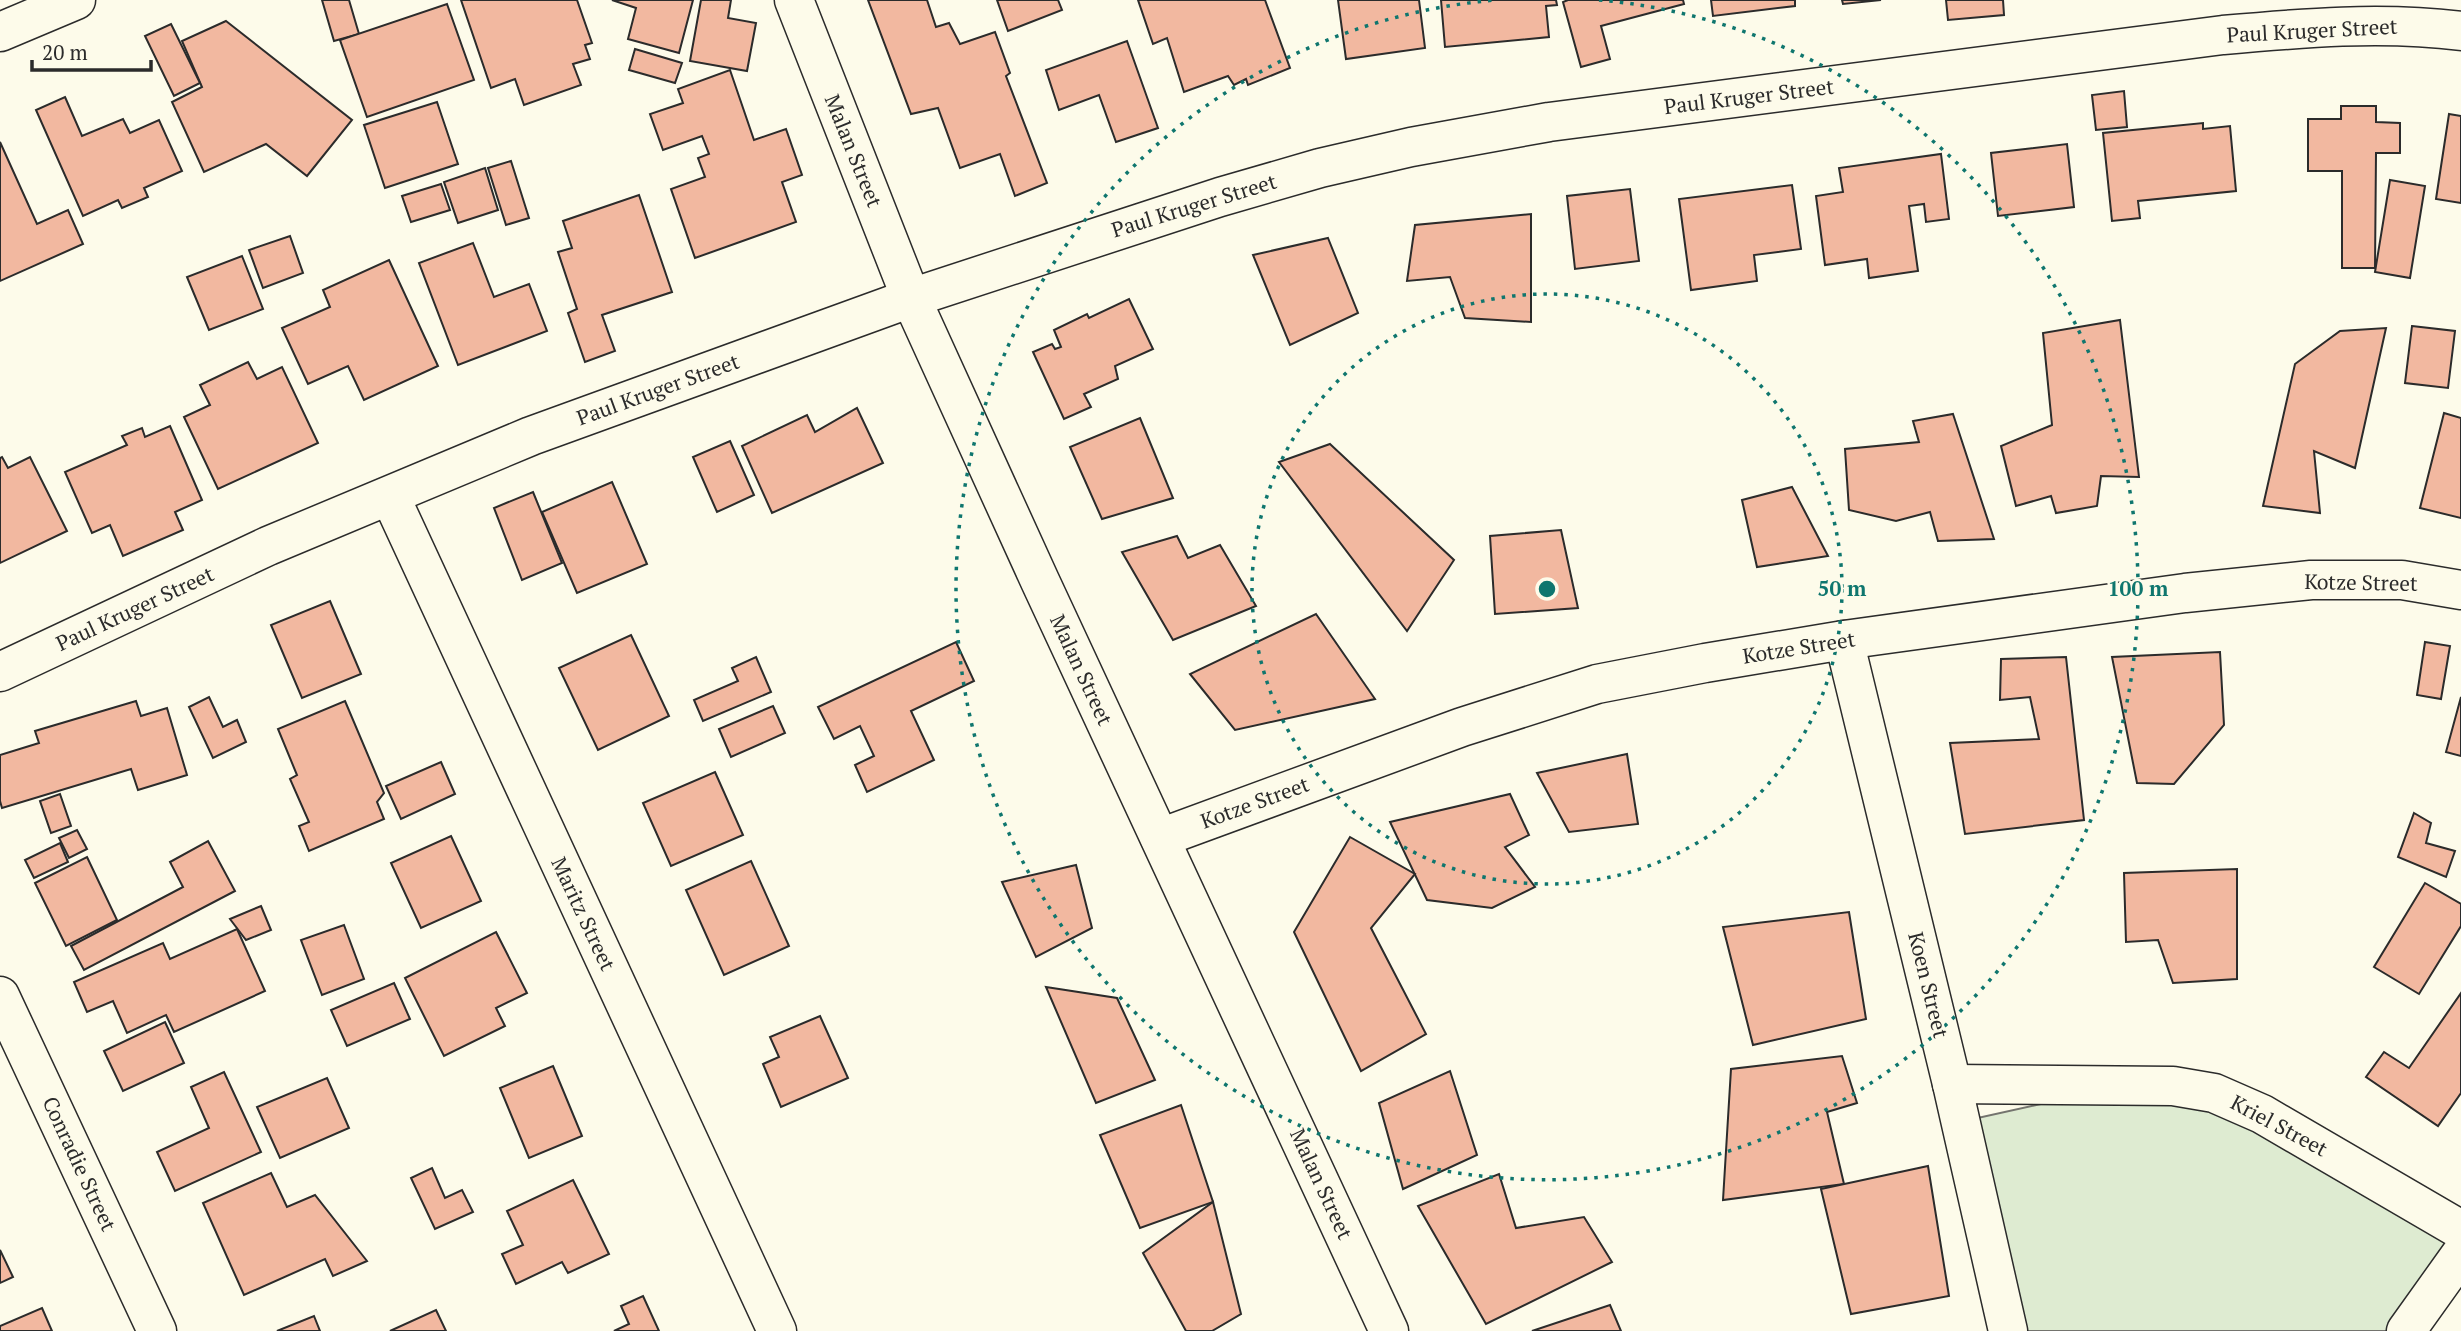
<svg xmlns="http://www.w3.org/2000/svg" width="2461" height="1331" font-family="'PT Serif',serif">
	<rect width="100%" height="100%" fill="#fdfbea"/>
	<polygon fill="#deebd1" stroke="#74746e" stroke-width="2" points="2158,1078 2455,1238 2391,1331 2007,1331 1955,1123"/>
	<g fill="#f2b8a0" stroke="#2b2b2b" stroke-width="2">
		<polygon points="322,0 349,0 359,34 334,41"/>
		<polygon points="461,0 577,0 592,43 585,45 590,59 573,64 581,85 524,105 515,79 491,88"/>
		<polygon points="612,0 693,0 679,53 628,39 636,8"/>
		<polygon points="701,0 731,0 728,18 756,23 747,71 690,61"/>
		<polygon points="868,0 927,0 936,27 949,23 960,44 995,32 1010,73 1006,76 1047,183 1015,196 1000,154 960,168 938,108 911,114"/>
		<polygon points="997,0 1058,0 1062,10 1008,31"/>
		<polygon points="1138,0 1265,0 1290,68 1248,85 1246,79 1234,85 1228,76 1184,92 1167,38 1153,44"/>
		<polygon points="1338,0 1419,0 1425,48 1346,59"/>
		<polygon points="1441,0 1556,0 1557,5 1546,6 1549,37 1445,47"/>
		<polygon points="1568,0 1683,0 1684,4 1601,26 1610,59 1581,67 1563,2"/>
		<polygon points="1711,0 1795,0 1795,6 1713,16"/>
		<polygon points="1842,0 1881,0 1843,4"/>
		<polygon points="1946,0 2003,0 2004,15 1948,20"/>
		<polygon points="447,4 474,80 367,117 340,40"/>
		<polygon points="226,21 352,120 307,176 266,144 204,172 172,102 202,87 182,41"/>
		<polygon points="171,24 200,83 174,96 145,36"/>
		<polygon points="1127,41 1158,128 1116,142 1099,95 1059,110 1046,70"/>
		<polygon points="635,49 682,63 675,83 629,70"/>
		<polygon points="730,70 754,140 786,129 802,175 782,182 796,222 695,258 671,189 705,177 698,158 709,154 702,136 663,150 650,114 683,103 678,89"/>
		<polygon points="2124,91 2127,127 2096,130 2092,95"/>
		<polygon points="65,97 82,136 123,119 130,133 159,120 182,171 144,188 148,197 122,208 118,200 83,216 36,110"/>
		<polygon points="437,102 458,164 385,188 364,125"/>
		<polygon points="2341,106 2376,106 2376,122 2400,123 2400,153 2376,153 2375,268 2342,268 2342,171 2308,171 2308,119 2341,119"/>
		<polygon points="2449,114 2461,116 2461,203 2436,199"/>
		<polygon points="2203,123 2203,129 2230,126 2236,191 2138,201 2140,218 2112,221 2103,133"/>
		<polygon points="0,142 37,224 68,210 83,244 0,281"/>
		<polygon points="2067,144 2074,207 1998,216 1991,153"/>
		<polygon points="1941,154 1949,219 1926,222 1924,204 1909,206 1918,271 1869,278 1867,259 1825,265 1816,196 1843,192 1839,168"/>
		<polygon points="511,161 529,218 506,225 488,168"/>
		<polygon points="485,168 498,210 458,223 444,182"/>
		<polygon points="2390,180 2425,186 2410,278 2375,272"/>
		<polygon points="441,184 450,210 411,222 402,196"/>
		<polygon points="1792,185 1801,249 1754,255 1757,281 1691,290 1679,199"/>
		<polygon points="1630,189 1639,261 1575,269 1567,196"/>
		<polygon points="639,195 672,292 602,315 615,351 585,362 568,313 577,309 558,252 572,248 563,221"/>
		<polygon points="1531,214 1531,322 1465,318 1450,277 1407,281 1415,225"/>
		<polygon points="290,236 303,273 263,288 249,250"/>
		<polygon points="1328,238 1358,313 1290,345 1253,255"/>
		<polygon points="473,243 494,297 529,284 547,331 458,365 419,263"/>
		<polygon points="242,256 263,309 209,330 187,277"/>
		<polygon points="389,260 438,366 364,400 348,366 308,384 282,328 330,307 323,290"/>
		<polygon points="1129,299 1153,349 1115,366 1118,379 1084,394 1091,407 1064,419 1033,352 1052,344 1055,349 1061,347 1054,330 1087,314 1089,318"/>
		<polygon points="2120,320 2139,477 2101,476 2097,506 2056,513 2051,496 2016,506 2001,446 2052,425 2043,333"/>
		<polygon points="2412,326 2455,331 2448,388 2405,383"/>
		<polygon points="2386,328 2355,468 2314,451 2320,513 2263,506 2295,364 2340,331"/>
		<polygon points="248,362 257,379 282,367 318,443 218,489 184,417 210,405 200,385"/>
		<polygon points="857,408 883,463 772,513 742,446 807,415 815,432"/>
		<polygon points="2444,413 2461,418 2461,518 2420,508"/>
		<polygon points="1953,414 1994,539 1938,541 1930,512 1896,521 1849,510 1845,449 1919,442 1913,421"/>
		<polygon points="1140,418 1173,498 1102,519 1070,447"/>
		<polygon points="170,426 202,500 175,512 183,530 123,556 110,525 92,533 65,472 127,445 122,436 142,428 145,437"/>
		<polygon points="730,441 754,495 717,512 693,457"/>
		<polygon points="1330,444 1454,560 1407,631 1279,462"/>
		<polygon points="2,457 8,468 30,457 67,531 0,563 0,458"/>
		<polygon points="612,482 647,564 577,593 542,512"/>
		<polygon points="1792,487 1828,556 1757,567 1742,500"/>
		<polygon points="533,492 562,563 522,580 494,508"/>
		<polygon points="1561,530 1578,608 1495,614 1490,536"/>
		<polygon points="1177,536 1188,558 1220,545 1256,606 1173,640 1122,552"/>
		<polygon points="330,601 361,674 302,698 271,625"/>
		<polygon points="1316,614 1375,699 1235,730 1190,674"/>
		<polygon points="631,635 669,716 598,750 559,668"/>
		<polygon points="956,642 974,681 911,711 934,760 867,792 855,765 874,756 860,726 834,739 818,707"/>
		<polygon points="2425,642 2450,646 2441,699 2417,695"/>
		<polygon points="2220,652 2224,725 2174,784 2137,783 2112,657"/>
		<polygon points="756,657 771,692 703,721 694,700 738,681 732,668"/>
		<polygon points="2066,657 2084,820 1965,834 1950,743 2039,739 2030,697 2000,700 2001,659"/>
		<polygon points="209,697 223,727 237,720 246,742 213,758 189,707"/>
		<polygon points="2461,697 2461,756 2446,752"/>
		<polygon points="136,701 141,716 167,708 187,775 138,790 131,769 2,808 0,801 0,755 39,743 35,731"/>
		<polygon points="345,701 384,793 377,802 384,819 309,851 299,826 309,822 290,779 297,775 278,729"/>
		<polygon points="773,706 785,733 731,757 719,729"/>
		<polygon points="1627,754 1638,824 1569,832 1537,773"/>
		<polygon points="441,762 455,794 401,819 386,786"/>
		<polygon points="715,772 743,835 671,866 643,803"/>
		<polygon points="60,794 71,826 51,833 40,801"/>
		<polygon points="1510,794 1529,835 1505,847 1535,887 1492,908 1427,900 1390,822"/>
		<polygon points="2414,813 2431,823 2426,843 2455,851 2446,877 2398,857"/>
		<polygon points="77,830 87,849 69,858 59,838"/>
		<polygon points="451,836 481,901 421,928 391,863"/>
		<polygon points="1350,837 1415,874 1371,928 1426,1034 1361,1071 1294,932"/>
		<polygon points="208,841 235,891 84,970 71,946 183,887 170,862"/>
		<polygon points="60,843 68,862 34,878 25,860"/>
		<polygon points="87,857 117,920 66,946 35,883"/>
		<polygon points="751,861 789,946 724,975 686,890"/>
		<polygon points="1076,865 1092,928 1036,957 1002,882"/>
		<polygon points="2237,869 2237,979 2173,983 2158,940 2126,942 2124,873"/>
		<polygon points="2425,883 2461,904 2461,926 2419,994 2374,967"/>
		<polygon points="261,906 271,930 246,940 230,919"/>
		<polygon points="1849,912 1866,1019 1753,1045 1723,927"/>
		<polygon points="344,925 364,979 322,995 301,940"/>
		<polygon points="237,929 265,991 174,1032 166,1015 127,1033 113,1001 87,1012 74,982 163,943 170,959"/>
		<polygon points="496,932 527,993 496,1008 505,1026 444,1056 405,978"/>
		<polygon points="394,983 410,1019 347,1046 331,1010"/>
		<polygon points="1046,987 1117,998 1155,1080 1096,1103"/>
		<polygon points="2461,993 2461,1093 2438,1126 2366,1077 2384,1052 2409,1068"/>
		<polygon points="820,1016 848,1078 781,1107 763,1064 779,1057 770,1037"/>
		<polygon points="165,1022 184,1063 123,1091 104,1051"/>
		<polygon points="1842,1056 1857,1103 1827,1112 1844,1184 1723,1200 1731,1069"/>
		<polygon points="553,1066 582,1136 529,1158 500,1088"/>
		<polygon points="1450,1071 1477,1155 1403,1189 1379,1103"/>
		<polygon points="224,1072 261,1152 175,1191 157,1152 209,1128 191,1087"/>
		<polygon points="327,1078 349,1128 280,1158 257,1107"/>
		<polygon points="1181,1105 1213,1202 1140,1228 1100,1135"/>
		<polygon points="1928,1166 1949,1296 1851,1314 1821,1189"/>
		<polygon points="432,1168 445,1198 462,1190 473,1212 435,1229 411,1178"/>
		<polygon points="271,1173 287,1207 315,1195 367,1261 333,1276 325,1259 244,1295 203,1203"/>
		<polygon points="1499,1174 1516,1228 1584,1217 1612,1262 1486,1324 1418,1206"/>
		<polygon points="573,1180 609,1254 568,1273 562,1262 516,1284 502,1254 523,1245 507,1211"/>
		<polygon points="1213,1202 1241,1314 1212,1331 1186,1331 1143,1253"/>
		<polygon points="0,1250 13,1277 0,1283"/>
		<polygon points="643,1296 659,1331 614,1331 629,1324 621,1306"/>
		<polygon points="1610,1305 1621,1331 1532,1331"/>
		<polygon points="42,1308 52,1331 0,1331 0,1326"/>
		<polygon points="436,1310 446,1331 390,1331"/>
		<polygon points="314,1316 320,1331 277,1331"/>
	</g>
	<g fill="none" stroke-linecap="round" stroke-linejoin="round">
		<defs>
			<g id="minor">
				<polyline points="794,0 911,298 1040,581 1389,1331"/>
				<polyline points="0,32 76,0"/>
				<polyline points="390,496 777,1331"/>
				<polyline points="1844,640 1952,1084 2008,1331"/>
				<path d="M0 672 268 546 531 436 911 298 1220 197 1320 168 1411 147 1549 122 2223 35C2302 28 2382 21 2461 31"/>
				<polyline points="1160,838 1462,727 1597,684 1705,663 1844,640 2185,593 2311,580 2402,580 2461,590"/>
				<polyline points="0,996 157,1331"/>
				<polyline points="1952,1084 2173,1086 2214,1093 2262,1114 2461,1230"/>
				<polyline points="2406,1331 2461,1254"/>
			</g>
		</defs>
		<use href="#minor" stroke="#2b2b2b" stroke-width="41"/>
		<use href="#minor" stroke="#fdfbea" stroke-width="38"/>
	</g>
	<g fill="none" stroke="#0f766e" stroke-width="3.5" stroke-dasharray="3.5 7">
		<circle cx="1547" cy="589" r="295"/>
		<path d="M1599 0A591 591 0 1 1 1495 0"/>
	</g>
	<g text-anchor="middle" stroke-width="5" stroke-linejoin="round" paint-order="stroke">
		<g font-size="21" fill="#2b2b2b" stroke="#fdfbea">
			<text transform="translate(2312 31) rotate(-3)" y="7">Paul Kruger Street</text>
			<text transform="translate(1749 97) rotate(-7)" y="7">Paul Kruger Street</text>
			<text transform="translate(853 151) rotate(68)" y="7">Malan Street</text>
			<text transform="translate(1194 206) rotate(-17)" y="7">Paul Kruger Street</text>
			<text transform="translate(658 390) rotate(-20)" y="7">Paul Kruger Street</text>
			<text transform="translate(2361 583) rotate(1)" y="7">Kotze Street</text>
			<text transform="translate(135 609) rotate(-25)" y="7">Paul Kruger Street</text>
			<text transform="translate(1799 648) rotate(-9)" y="7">Kotze Street</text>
			<text transform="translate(1081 670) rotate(65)" y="7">Malan Street</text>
			<text transform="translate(1255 803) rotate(-20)" y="7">Kotze Street</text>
			<text transform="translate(583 914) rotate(65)" y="7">Maritz Street</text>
			<text transform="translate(1928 985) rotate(76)" y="7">Koen Street</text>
			<text transform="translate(2279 1126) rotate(28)" y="7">Kriel Street</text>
			<text transform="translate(79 1164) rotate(65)" y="7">Conradie Street</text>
			<text transform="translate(1321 1184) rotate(65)" y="7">Malan Street</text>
		</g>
	</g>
	<circle cx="1547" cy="589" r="10" fill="#0f766e" stroke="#fdfbea" stroke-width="3.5"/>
	<g font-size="21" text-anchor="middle" font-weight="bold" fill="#0f766e" stroke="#fdfbea" stroke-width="5" stroke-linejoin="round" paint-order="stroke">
		<text x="1842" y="596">50 m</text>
		<text x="2138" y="596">100 m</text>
	</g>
	<path d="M32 60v10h119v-10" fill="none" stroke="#2b2b2b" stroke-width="3.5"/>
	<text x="42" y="60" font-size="21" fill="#2b2b2b" stroke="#fdfbea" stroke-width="5" paint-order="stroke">20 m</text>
</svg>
